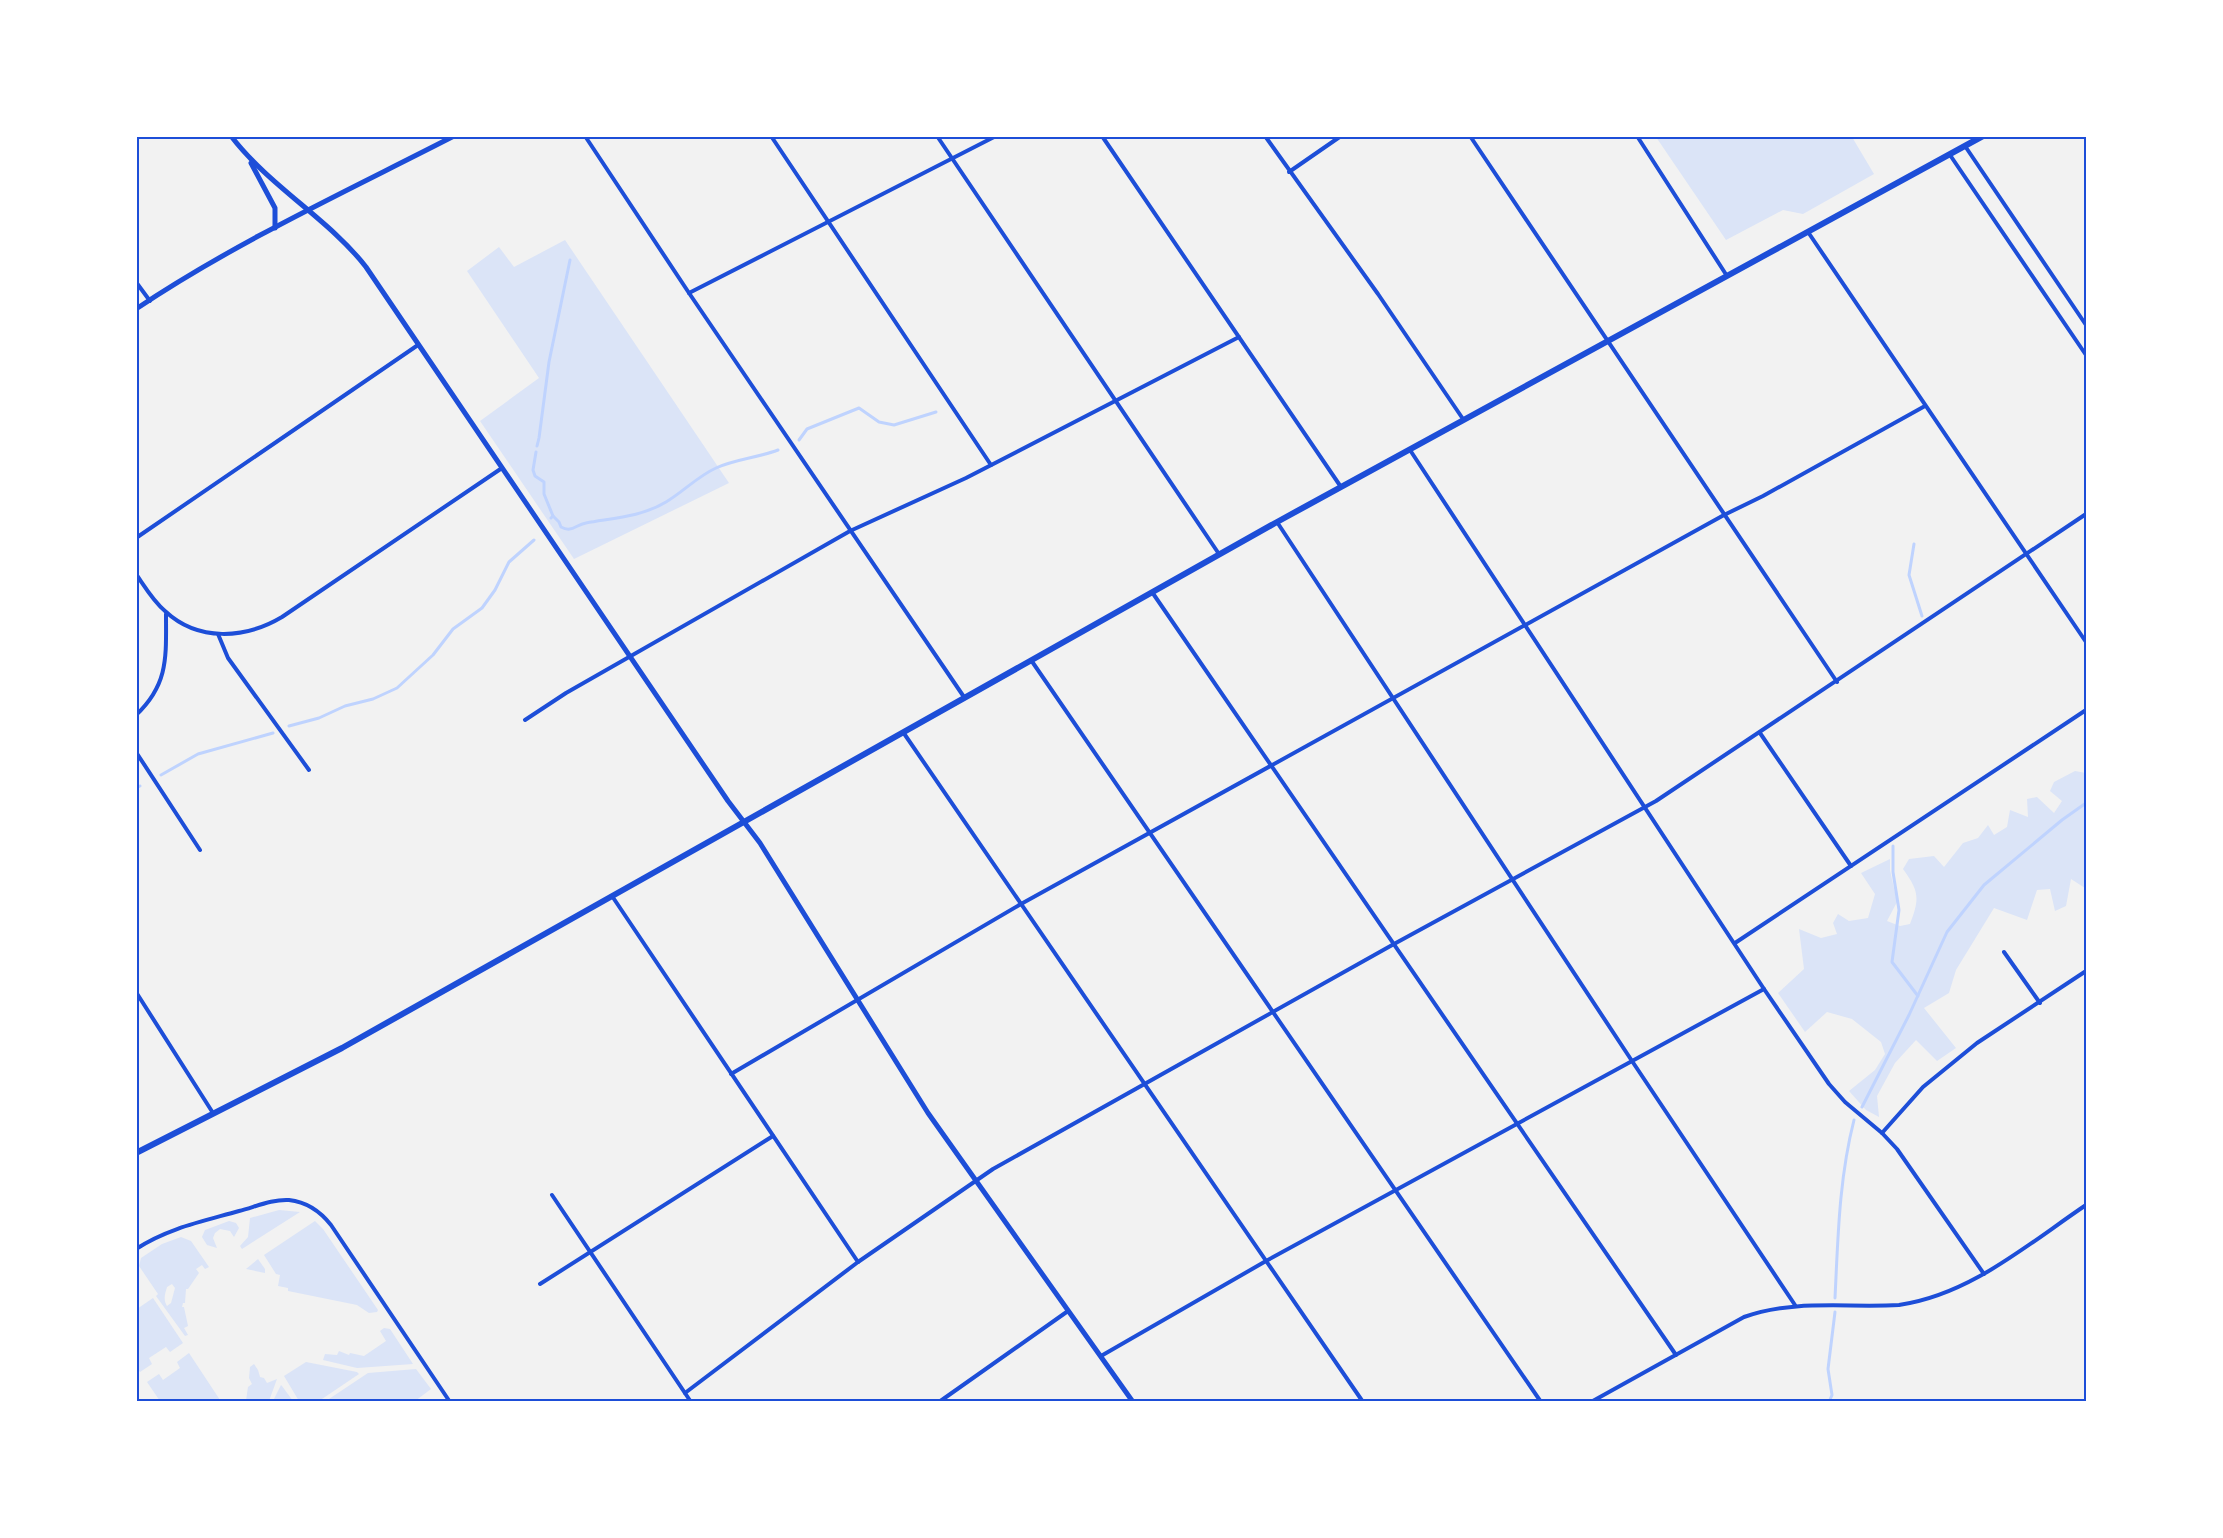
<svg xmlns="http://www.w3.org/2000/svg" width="2223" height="1538" font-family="'Fira Sans Condensed',sans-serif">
	<rect width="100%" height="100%" fill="#f2f2f2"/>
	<g fill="#dbe4f7" fill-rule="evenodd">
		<polygon points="1656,137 1852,137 1874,174 1803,214 1783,210 1726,240"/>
		<polygon points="565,240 729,483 574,559 480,421 539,378 467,271 499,247 514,267"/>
		<path d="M2075 771 2086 773V893L2085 888 2071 879 2066 906 2055 911 2050 889 2037 890 2027 920 1994 908 1956 970 1949 993 1924 1008 1956 1048 1937 1061 1916 1040 1895 1063 1877 1096 1879 1117 1866 1110 1849 1091 1875 1070 1885 1054 1881 1042 1852 1019 1827 1012 1805 1032 1778 993 1804 969 1799 929 1821 938 1837 934 1833 923 1838 914 1849 921 1868 918 1875 894 1861 873 1890 859V870L1897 902 1887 921 1900 926 1910 924C1920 898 1919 891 1903 869L1909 859 1934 856 1944 867 1963 843 1978 838 1988 825 1994 835 2007 827 2010 810 2028 817 2027 799 2037 797 2054 813 2062 801 2050 791 2054 782Z"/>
		<polygon points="279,1210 300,1212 242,1249 240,1246 248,1237 250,1218"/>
		<polygon points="229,1221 236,1223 239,1228 234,1237 230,1231 220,1229 215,1233 213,1238 217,1248 207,1245 202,1237 205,1230"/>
		<polygon points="315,1221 323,1229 378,1310 377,1312 369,1313 357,1305 288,1291 288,1288 278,1286 280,1275 276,1274 264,1255"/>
		<path d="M181 1237 191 1241 209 1267 205 1269 202 1265 196 1269 199 1273 188 1289H186L185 1303H183L182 1307H184L188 1326 184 1328 188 1335 185 1336 156 1296 158 1294 139 1266 141 1258 162 1244ZM172 1284 175 1288 171 1303 167 1306C163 1300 165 1294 167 1287Z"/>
		<polygon points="258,1259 265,1269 265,1273 246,1269"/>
		<polygon points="153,1298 183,1343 170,1352 166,1347 149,1358 152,1364 140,1372 136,1368 137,1309"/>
		<polygon points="384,1328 390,1329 413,1364 357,1368 323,1360 325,1354 337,1355 339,1351 349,1355 350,1353 364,1356 386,1341 380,1331"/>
		<polygon points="189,1353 220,1400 217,1402 160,1401 147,1382 159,1374 163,1380 180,1368 177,1362"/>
		<polygon points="306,1362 357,1372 359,1374 319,1401 299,1401 284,1376"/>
		<polygon points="254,1364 258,1370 260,1377 264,1378 267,1383 277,1379 269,1401 246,1401 248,1387 252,1384 249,1378 250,1367"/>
		<polygon points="416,1369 431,1389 415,1401 326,1401 368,1373"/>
		<polygon points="281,1385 282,1386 293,1401 273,1401"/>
	</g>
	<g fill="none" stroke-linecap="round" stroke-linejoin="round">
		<g stroke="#bfd3fe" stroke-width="3">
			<polyline points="799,440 807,429 859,408 879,422 894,425 936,412"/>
			<polyline points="537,446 539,438 549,362 570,260"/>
			<polyline points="536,452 533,470 535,476 544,482 544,494 553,516 551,518"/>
			<path d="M553 516 559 522 561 527C572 533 575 525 586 523 613 518 641 517 666 502 683 492 698 476 716 468 736 459 757 458 778 450"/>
			<polyline points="1914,544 1909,575 1922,616"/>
			<polyline points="289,726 319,718 345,706 373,699 397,688 433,655 453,629 482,608 495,590 509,562 534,540"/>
			<polyline points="161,775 198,754 273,733"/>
			<polyline points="136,788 140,786"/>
			<polyline points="1893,846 1893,872 1899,910 1892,962 1918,996"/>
			<polyline points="1862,1107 1909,1015 1947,932 1984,885 2062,820 2086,803"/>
			<path d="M1835 1298C1838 1237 1839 1179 1854 1120"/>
			<polyline points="1829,1402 1832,1395 1828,1369 1835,1312"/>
		</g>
		<g stroke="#1d4ed8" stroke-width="4">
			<polyline points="585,136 689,293 964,697"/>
			<polyline points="771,136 991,465"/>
			<polyline points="937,136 1219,554"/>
			<polyline points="1102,136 1341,487"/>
			<polyline points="1265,136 1378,294 1463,419"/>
			<polyline points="1470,136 1837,682"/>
			<polyline points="1637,136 1727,276"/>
			<polyline points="1965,146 2086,325"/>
			<polyline points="1950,155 2086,355"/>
			<polyline points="1289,172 1341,136"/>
			<polyline points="1808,232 2086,642"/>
			<polyline points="136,282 150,301"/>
			<polyline points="689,293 996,136"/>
			<polyline points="1410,450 1764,989 1829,1084 1845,1102 1882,1133 1897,1149 1984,1274"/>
			<polyline points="1277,522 1632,1061 1795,1305"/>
			<polyline points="136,538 418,345"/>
			<path d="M136 574C145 587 153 601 165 611 198 642 245 639 282 617L502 468"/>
			<polyline points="1152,592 1676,1355"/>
			<polyline points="218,634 228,658 309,770"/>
			<polyline points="1031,660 1541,1402"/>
			<path d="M136 715C169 684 166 656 166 614"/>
			<polyline points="525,720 566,693 850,531 966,478 1239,337"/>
			<polyline points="903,732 1363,1402"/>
			<polyline points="1760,733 1851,866"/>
			<polyline points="136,752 200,850"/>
			<polyline points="612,896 858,1262"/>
			<polyline points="1735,943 2086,710"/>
			<polyline points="2004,952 2040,1003"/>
			<polyline points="136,992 213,1113"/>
			<polyline points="731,1074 1021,904 1724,515 1763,496 1925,406"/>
			<polyline points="1882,1133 1923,1087 1977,1043 2086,971"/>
			<polyline points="552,1195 691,1402"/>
			<path d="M136 1249C168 1228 204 1221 239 1211 255 1207 272 1199 289 1200 307 1202 320 1211 331 1225L450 1402"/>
			<polyline points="540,1284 773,1136"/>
			<polyline points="1101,1356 1266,1261 1764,989"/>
			<polyline points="685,1393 858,1262 993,1169 1394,944 1656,801 2086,514"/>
			<polyline points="939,1402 1068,1311"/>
			<path d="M1591 1402 1744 1317C1794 1299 1846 1308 1899 1305 1970 1295 2028 1244 2086 1205"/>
		</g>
		<g stroke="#1d4ed8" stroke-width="5">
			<path d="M231 136C270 187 329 219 366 267L728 801 760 843 928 1113 1133 1402"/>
			<polyline points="251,163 275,208 275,228"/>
			<path d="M136 309C236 242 347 191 454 136"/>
		</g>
		<polyline stroke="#1d4ed8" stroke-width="6" points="136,1153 342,1048 1277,522 1983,136"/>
	</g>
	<rect width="2223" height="1538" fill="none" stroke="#ffffff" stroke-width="276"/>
	<rect x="138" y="138" width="1947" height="1262" fill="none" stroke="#1d4ed8" stroke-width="2"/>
</svg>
